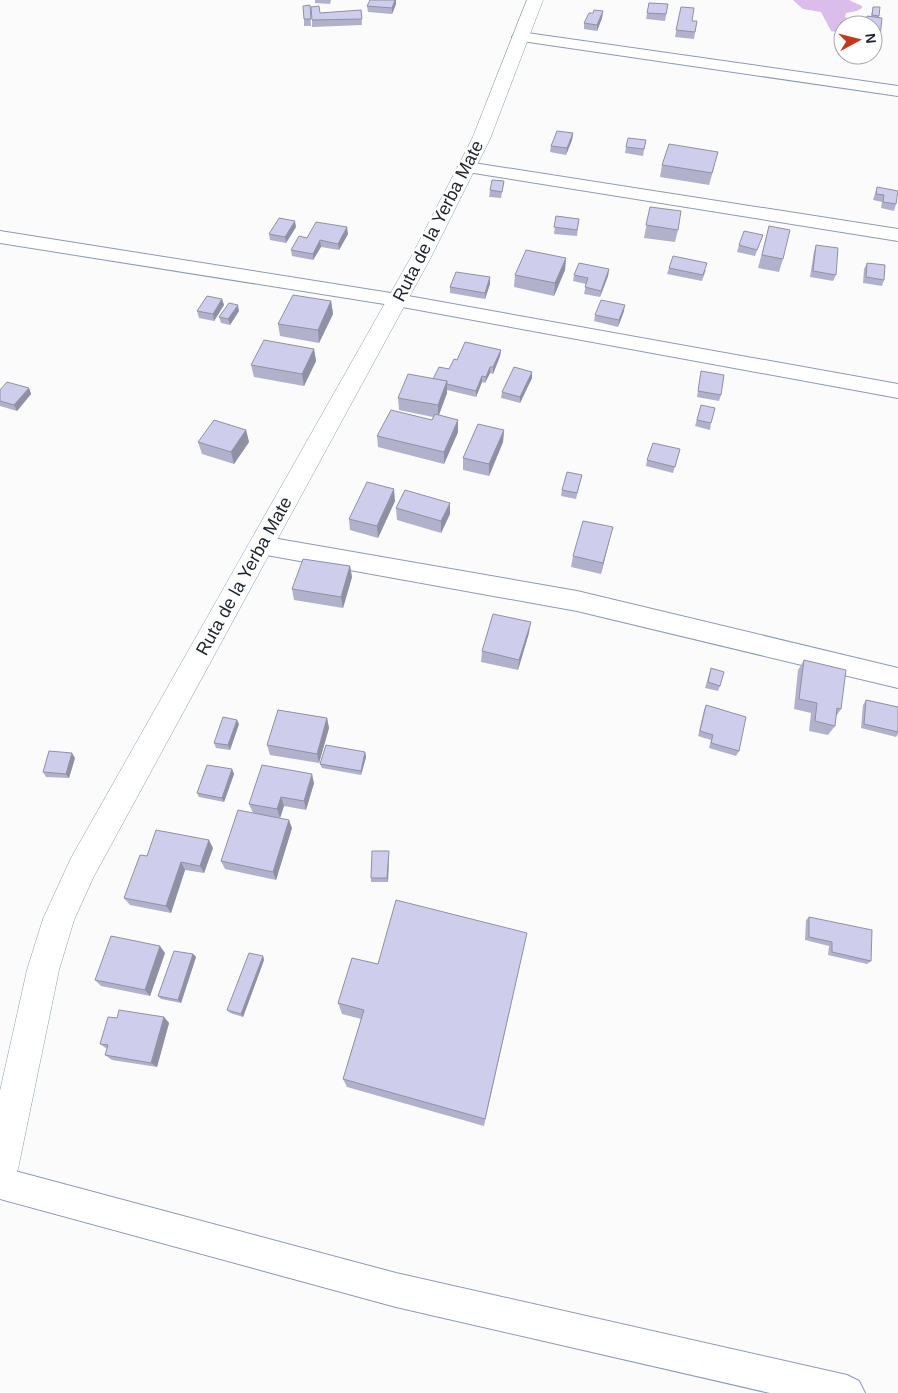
<svg xmlns="http://www.w3.org/2000/svg" width="898" height="1393" font-family="Helvetica,sans-serif">
	<rect width="100%" height="100%" fill="#fbfbfb"/>
	<polygon fill="#dabdeb" points="793,0 849,0 862,6 862,8 857,11 846,13 845,17 863,25 843,25 840,33 831,31 821,12 803,9"/>
	<g fill="none" stroke-linecap="round" stroke-linejoin="round">
		<defs>
			<g id="minor">
				<polygon points="520,32 898,86 898,96 515,40 512,37 515,34"/>
				<polygon points="467,162 898,229 898,241 461,171 458,167 461,163"/>
				<polygon points="0,231 397,294 898,384 898,398 397,306 0,243"/>
				<polygon points="261,536 577,591 898,668 898,688 577,611 261,554 253,551 250,545 253,539"/>
				<polygon points="0,1167 396,1273 847,1375 859,1381 865,1393 770,1393 396,1307 0,1199"/>
			</g>
			<polygon id="secondary" points="527,0 543,0 490,139 430,259 93,878 74,920 59,970 18,1169 12,1181 0,1187 0,1091 27,970 43,919 71,858 410,259 472,139"/>
		</defs>
		<use href="#minor" stroke="#8b9bb4" stroke-width="2"/>
		<use href="#secondary" stroke="#8b9bb4" stroke-width="1"/>
		<use href="#minor" fill="#fff" fill-rule="evenodd"/>
		<use href="#secondary" fill="#fff" fill-rule="evenodd"/>
	</g>
	<g fill="#b1b1cb">
		<polygon points="315,0 331,0 330,4 315,3"/>
		<polygon points="649,3 668,4 665,21 646,19"/>
		<polygon points="396,4 392,14 368,12 367,6"/>
		<polygon points="310,5 311,26 304,26 304,19"/>
		<polygon points="681,7 692,21 697,21 694,39 675,37"/>
		<polygon points="873,7 879,16 880,37 878,43 873,43 873,25 865,25 867,16 871,16"/>
		<polygon points="361,10 362,25 312,27 312,20 320,13"/>
		<polygon points="603,11 602,18 597,31 584,29 584,23 593,13"/>
		<polygon points="841,22 843,25 843,55 862,55 861,57 838,55 837,35"/>
		<polygon points="573,133 572,140 566,155 550,152 551,146"/>
		<polygon points="646,140 643,156 625,153 626,147"/>
		<polygon points="715,164 709,185 660,177 662,165"/>
		<polygon points="504,181 501,198 489,197 490,190"/>
		<polygon points="877,187 896,204 894,211 881,208 882,202 873,200"/>
		<polygon points="650,207 678,230 675,242 644,238"/>
		<polygon points="556,216 579,219 577,236 554,234"/>
		<polygon points="769,226 783,259 779,272 758,268"/>
		<polygon points="296,227 286,243 270,240 269,234"/>
		<polygon points="348,234 339,250 321,247 313,260 292,256 291,250 307,238"/>
		<polygon points="763,235 755,256 737,252 739,245"/>
		<polygon points="816,245 836,275 833,281 810,277 814,251"/>
		<polygon points="566,258 565,270 554,296 514,287 515,275"/>
		<polygon points="867,263 884,280 882,286 863,283 864,269"/>
		<polygon points="669,268 706,270 702,281 667,274"/>
		<polygon points="609,269 608,276 600,297 584,294 586,284 573,281 574,275"/>
		<polygon points="490,277 490,284 485,299 450,293 450,287"/>
		<polygon points="222,299 224,305 214,321 199,318 197,311"/>
		<polygon points="331,301 333,314 319,343 280,336 278,324"/>
		<polygon points="239,311 230,325 221,323 219,317"/>
		<polygon points="624,311 618,327 594,321 595,315"/>
		<polygon points="314,349 316,361 304,386 254,377 251,365"/>
		<polygon points="501,350 500,356 493,374 490,373 485,383 482,382 476,397 447,390 447,393 439,415 458,420 458,432 444,464 378,447 377,436 432,420 433,417 399,410 398,398 449,369 457,360"/>
		<polygon points="701,371 721,395 719,401 697,397"/>
		<polygon points="532,378 520,403 501,398 502,392"/>
		<polygon points="29,388 31,394 17,411 0,406 0,390"/>
		<polygon points="701,405 711,423 710,430 695,426"/>
		<polygon points="246,430 249,442 234,464 202,454 198,442"/>
		<polygon points="504,430 503,442 489,476 463,470 463,458"/>
		<polygon points="680,449 673,473 646,466 647,460"/>
		<polygon points="582,475 576,499 561,496 562,490"/>
		<polygon points="395,501 378,538 350,530 349,519"/>
		<polygon points="396,508 450,514 441,533 397,520"/>
		<polygon points="610,538 601,574 571,567 573,556"/>
		<polygon points="350,566 352,577 343,608 294,600 292,589"/>
		<polygon points="529,633 518,670 481,662 482,651"/>
		<polygon points="804,660 841,709 835,718 835,726 828,735 809,731 811,713 794,709 798,670"/>
		<polygon points="711,668 720,686 718,691 705,688"/>
		<polygon points="866,700 898,707 898,734 896,737 861,728 863,705"/>
		<polygon points="706,705 739,751 736,756 709,748 711,740 698,736 704,710"/>
		<polygon points="327,718 329,728 319,763 270,755 267,745"/>
		<polygon points="239,724 230,750 216,748 214,743"/>
		<polygon points="365,752 366,757 361,775 322,768 320,764"/>
		<polygon points="75,758 69,778 46,777 43,772"/>
		<polygon points="232,769 234,774 224,802 199,797 197,793"/>
		<polygon points="314,783 306,810 284,806 280,818 253,813 249,804"/>
		<polygon points="292,828 276,880 225,869 221,861"/>
		<polygon points="213,848 204,873 185,870 171,913 130,905 124,898 147,856"/>
		<polygon points="389,856 388,882 371,882 371,878"/>
		<polygon points="809,917 871,961 867,964 828,955 829,946 805,940 806,920"/>
		<polygon points="527,933 484,1126 347,1087 343,1079 361,1019 342,1014 338,1003 378,964"/>
		<polygon points="165,953 150,996 101,986 95,980"/>
		<polygon points="193,954 196,957 181,1003 161,999 158,996"/>
		<polygon points="263,956 264,960 243,1017 230,1013 227,1010"/>
		<polygon points="164,1017 169,1023 157,1067 112,1060 105,1055 107,1049 100,1044 117,1018"/>
	</g>
	<g fill="#9090a5">
		<polygon points="395,0 396,0 396,4 392,14 392,8"/>
		<polygon points="603,11 602,18 597,31 597,25"/>
		<polygon points="573,133 572,140 566,155 567,148"/>
		<polygon points="295,221 296,227 286,243 285,237"/>
		<polygon points="347,227 348,234 339,250 338,244"/>
		<polygon points="320,240 321,247 313,260 313,254"/>
		<polygon points="566,258 565,270 554,296 555,283"/>
		<polygon points="609,269 608,276 600,297 601,291"/>
		<polygon points="490,277 490,284 485,299 485,293"/>
		<polygon points="222,299 224,305 214,321 213,314"/>
		<polygon points="331,301 333,314 319,343 318,330"/>
		<polygon points="238,305 239,311 230,325 228,319"/>
		<polygon points="625,305 624,311 618,327 619,320"/>
		<polygon points="314,349 316,361 304,386 302,374"/>
		<polygon points="501,350 500,356 493,374 493,367"/>
		<polygon points="490,367 490,373 485,383 486,377"/>
		<polygon points="532,372 532,378 520,403 520,397"/>
		<polygon points="482,376 482,382 476,397 476,391"/>
		<polygon points="447,381 447,393 438,417 438,405"/>
		<polygon points="29,388 31,394 17,411 14,405"/>
		<polygon points="458,420 458,432 444,464 444,452"/>
		<polygon points="246,430 249,442 234,464 231,452"/>
		<polygon points="504,430 503,442 489,476 489,464"/>
		<polygon points="394,489 395,501 378,538 377,526"/>
		<polygon points="450,503 450,514 441,533 441,521"/>
		<polygon points="613,527 610,538 601,574 603,563"/>
		<polygon points="350,566 352,577 343,608 341,597"/>
		<polygon points="531,622 529,633 518,670 519,660"/>
		<polygon points="327,718 329,728 319,763 317,754"/>
		<polygon points="237,720 239,724 230,750 228,745"/>
		<polygon points="365,752 366,757 361,775 361,771"/>
		<polygon points="72,753 75,758 69,778 66,774"/>
		<polygon points="232,769 234,774 224,802 222,798"/>
		<polygon points="312,774 314,783 306,810 304,801"/>
		<polygon points="281,797 284,806 280,818 277,809"/>
		<polygon points="289,820 292,828 276,880 273,872"/>
		<polygon points="209,840 213,848 204,873 200,866"/>
		<polygon points="389,851 389,856 388,882 387,878"/>
		<polygon points="181,862 185,870 171,913 166,906"/>
		<polygon points="160,946 165,953 150,996 145,990"/>
		<polygon points="193,954 196,957 181,1003 178,1000"/>
		<polygon points="263,956 264,960 243,1017 241,1014"/>
		<polygon points="164,1017 169,1023 157,1067 151,1063"/>
	</g>
	<g fill="#ceceec" stroke="#9090a5">
		<polygon points="370,0 395,0 392,8 367,6"/>
		<polygon points="649,3 668,4 666,14 647,13"/>
		<polygon points="310,5 311,19 304,19 303,6"/>
		<polygon points="319,6 320,13 361,10 362,19 312,20 311,7"/>
		<polygon points="681,7 694,8 692,21 697,21 695,32 676,30"/>
		<polygon points="873,7 880,7 879,16 872,15"/>
		<polygon points="594,10 603,11 597,25 584,23 589,13 593,13"/>
		<polygon points="867,16 882,18 880,37 873,36 873,25 866,25"/>
		<polygon points="841,22 863,24 863,25 843,25 843,42 842,42"/>
		<polygon points="557,131 573,133 567,148 551,146"/>
		<polygon points="628,138 646,140 644,149 626,147"/>
		<polygon points="669,144 718,152 712,173 662,165"/>
		<polygon points="492,180 504,181 502,192 490,190"/>
		<polygon points="877,187 898,191 896,204 883,202 884,195 876,194"/>
		<polygon points="650,207 681,211 678,230 646,225"/>
		<polygon points="556,216 579,219 577,230 554,227"/>
		<polygon points="279,218 295,221 285,237 269,234"/>
		<polygon points="316,222 347,227 338,244 320,240 313,254 291,250 299,236 307,238"/>
		<polygon points="769,226 790,230 783,259 762,255"/>
		<polygon points="744,231 763,235 757,250 739,245"/>
		<polygon points="816,245 838,248 836,275 813,271"/>
		<polygon points="526,250 566,258 555,283 515,275"/>
		<polygon points="673,256 707,263 703,275 669,268"/>
		<polygon points="579,263 609,269 601,291 585,287 588,278 574,275"/>
		<polygon points="867,263 885,265 884,280 866,277"/>
		<polygon points="456,272 490,277 485,293 450,287"/>
		<polygon points="293,295 331,301 318,330 278,324"/>
		<polygon points="207,296 222,299 213,314 197,311"/>
		<polygon points="601,300 625,305 619,320 595,315"/>
		<polygon points="229,303 238,305 228,319 219,317"/>
		<polygon points="264,340 314,349 302,374 251,365"/>
		<polygon points="465,342 501,350 493,367 490,367 486,377 482,376 476,391 447,384 447,381 433,379 439,367 449,369 454,359 457,360"/>
		<polygon points="514,367 532,372 520,397 502,392"/>
		<polygon points="701,371 724,375 721,395 698,391"/>
		<polygon points="408,374 447,381 438,405 398,398"/>
		<polygon points="7,382 29,388 14,405 0,401 0,390"/>
		<polygon points="701,405 715,408 711,423 697,420"/>
		<polygon points="391,410 432,420 435,414 458,420 444,452 377,436"/>
		<polygon points="214,420 246,430 231,452 198,442"/>
		<polygon points="478,424 504,430 489,464 463,458"/>
		<polygon points="653,443 680,449 675,467 647,460"/>
		<polygon points="567,472 582,475 577,493 562,490"/>
		<polygon points="367,482 394,489 377,526 349,519"/>
		<polygon points="405,490 450,503 441,521 396,508"/>
		<polygon points="583,521 613,527 603,563 573,556"/>
		<polygon points="303,559 350,566 341,597 292,589"/>
		<polygon points="493,614 531,622 519,660 482,651"/>
		<polygon points="804,660 846,670 841,709 837,708 835,726 815,721 817,703 799,699"/>
		<polygon points="711,668 724,672 720,686 708,682"/>
		<polygon points="866,700 898,707 898,732 864,724"/>
		<polygon points="706,705 746,717 739,751 711,743 713,735 700,731"/>
		<polygon points="278,710 327,718 317,754 267,745"/>
		<polygon points="223,717 237,720 228,745 214,743"/>
		<polygon points="326,745 365,752 361,771 320,764"/>
		<polygon points="49,751 72,753 66,774 43,772"/>
		<polygon points="207,765 232,769 222,798 197,793"/>
		<polygon points="262,765 312,774 304,801 281,797 277,809 249,804"/>
		<polygon points="238,810 289,820 273,872 221,861"/>
		<polygon points="156,830 209,840 200,866 181,862 166,906 124,898 140,855 147,856"/>
		<polygon points="372,851 389,851 387,878 371,878"/>
		<polygon points="396,900 527,933 485,1119 343,1079 364,1010 338,1003 352,958 378,964"/>
		<polygon points="809,917 872,930 871,961 832,952 832,942 809,937"/>
		<polygon points="111,936 160,946 145,990 95,980"/>
		<polygon points="174,951 193,954 178,1000 158,996"/>
		<polygon points="249,953 263,956 241,1014 227,1010"/>
		<polygon points="119,1010 164,1017 151,1063 105,1055 108,1045 100,1044 108,1017 117,1018"/>
	</g>
	<g text-anchor="middle" stroke-width="5" stroke-linejoin="round" paint-order="stroke">
		<g font-size="18" fill="#1e242e" stroke="#fff">
			<text transform="translate(438 221) rotate(-63)" y="6">Ruta de la Yerba Mate</text>
			<text transform="translate(244 576) rotate(-61)" y="6">Ruta de la Yerba Mate</text>
		</g>
	</g>
	<g transform="translate(858 40) rotate(83)"><circle r="24" fill="#ffffff" stroke="#a5a7ab"/>
	<path d="M0-4L9 19L0 12L-9 19Z" fill="#c4391e"/>
	<text y="-8" font-size="14" font-weight="bold" text-anchor="middle" fill="#1e242e">N</text>
	</g>
</svg>
